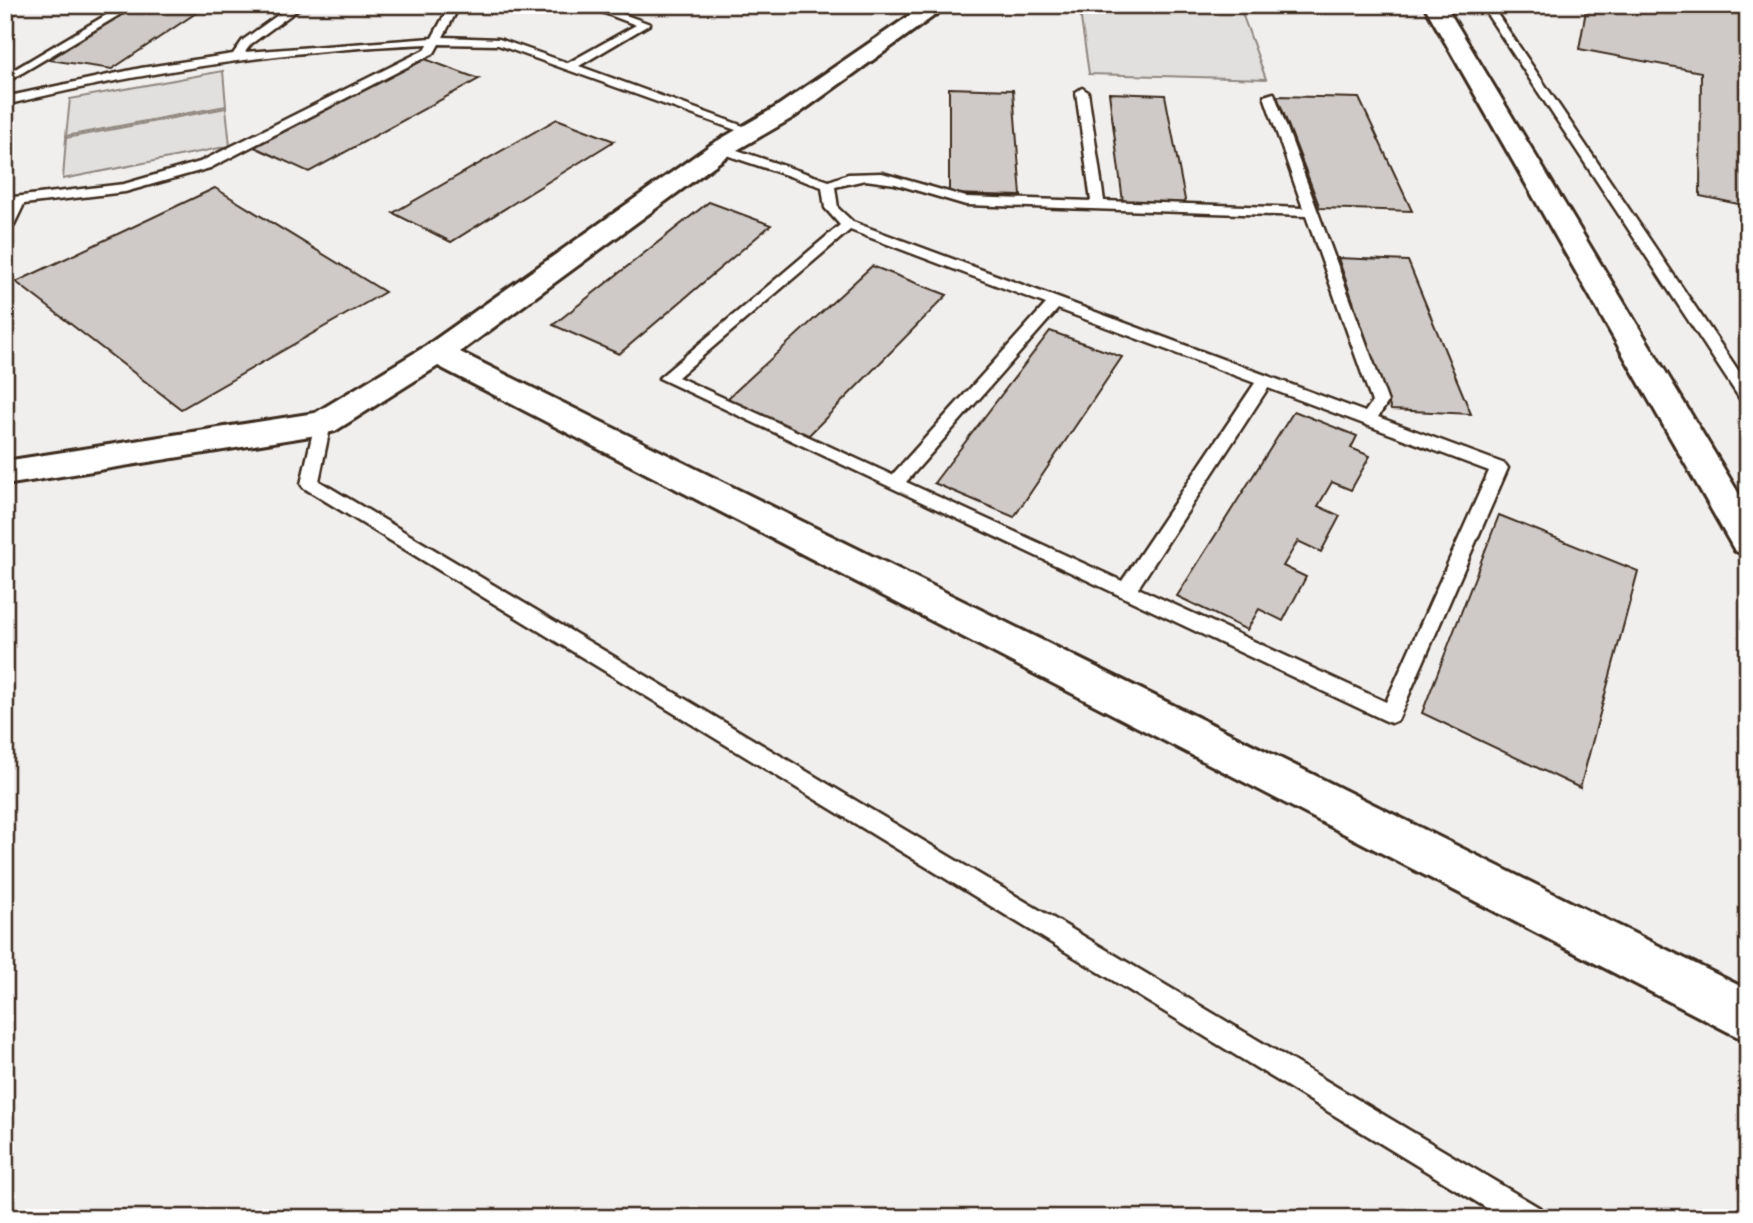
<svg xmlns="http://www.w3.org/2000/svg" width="1753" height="1223" font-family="'Gochi Hand',sans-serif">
	<rect width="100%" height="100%" fill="#fff"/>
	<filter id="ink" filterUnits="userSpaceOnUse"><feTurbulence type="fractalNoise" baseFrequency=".0143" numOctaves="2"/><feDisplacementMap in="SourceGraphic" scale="14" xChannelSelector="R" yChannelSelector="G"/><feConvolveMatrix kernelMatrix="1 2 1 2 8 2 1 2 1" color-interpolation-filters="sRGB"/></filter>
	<g filter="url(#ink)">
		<rect fill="#f1efee" x="5" y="5" width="1743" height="1213"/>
		<g fill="#e2e0de" stroke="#8e857e" stroke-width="2">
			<polygon points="1079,5 1239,5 1266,79 1089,74"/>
			<polygon points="223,71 226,106 66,136 70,99"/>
			<polygon points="226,108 230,146 63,179 66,138"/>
		</g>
		<g fill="#cfcac7" stroke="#3b2a1e" stroke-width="2">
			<polygon points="137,5 208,5 112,69 49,60"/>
			<polygon points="1587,5 1748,5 1748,206 1700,196 1701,72 1579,49"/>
			<polygon points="425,59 479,79 309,172 254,147"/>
			<polygon points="949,88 1013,90 1021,196 949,194"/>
			<polygon points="1109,93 1165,95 1186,205 1123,202"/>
			<polygon points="1277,96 1359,98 1412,211 1320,208"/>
			<polygon points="557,119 614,141 451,242 393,213"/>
			<polygon points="215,188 385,292 181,409 16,282"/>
			<polygon points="709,202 771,225 619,354 553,325"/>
			<polygon points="1338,258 1408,261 1471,414 1391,410"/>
			<polygon points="872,266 947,295 808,436 727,399"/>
			<polygon points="1050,331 1122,357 1014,517 934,483"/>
			<polygon points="1294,411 1357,436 1351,448 1370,456 1351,490 1332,482 1318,506 1340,516 1321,552 1298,541 1283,566 1306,577 1283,621 1259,609 1247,630 1177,596"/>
			<polygon points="1499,515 1638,571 1580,788 1422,713"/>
		</g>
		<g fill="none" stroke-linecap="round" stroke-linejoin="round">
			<defs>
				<g id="service">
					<polygon points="123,5 136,5 5,83 5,75"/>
					<path d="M292 5H304L251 44 245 52 432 38 450 5H460L443 37 499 39 568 63 636 25 583 5H599L650 24 579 66 757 131 747 134 498 45 439 44 434 53 210 168 125 192 24 204 12 229 5 233V214L10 205 5 206V198L124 184 200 162 426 49 428 44C285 50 145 71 5 105V97L141 68 233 54 243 40Z"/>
					<polygon points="1481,5 1491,5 1748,385 1748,403 1742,402"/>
					<path d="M1082 88 1088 92 1104 201 1303 208 1264 96 1274 93 1388 402 1378 417 1505 464 1508 468 1398 720 1391 723 1384 720 659 378 840 225 825 208 822 187 717 152V146H725L829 181 848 174 882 173 966 197 1091 201 1076 92ZM865 180 895 184 966 205 1306 216 1372 402 1365 412 853 222 838 208 835 187ZM850 230 1046 304 892 475 678 377ZM1058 309 1255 383 1122 581 906 482ZM1268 388 1489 471 1386 702 1138 588Z"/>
					<polygon points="323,417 331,423 319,481 1540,1208 1544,1218 1503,1218 304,488 301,484 315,423"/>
				</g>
				<g id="minor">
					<polygon points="925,5 949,5 794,117 730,154 460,352 1748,990 1748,1042 438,366 335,431 323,434 5,485 5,461 315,413 426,346 712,144 776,107"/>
					<polygon points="1424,5 1445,5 1748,509 1748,555 1735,551"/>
				</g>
			</defs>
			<use href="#service" stroke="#3b2a1e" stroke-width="5"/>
			<use href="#minor" stroke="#3b2a1e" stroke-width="6"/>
			<use href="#service" fill="#fff" fill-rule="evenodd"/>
			<use href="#minor" fill="#fff" fill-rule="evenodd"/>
		</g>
	</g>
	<rect width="1753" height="1223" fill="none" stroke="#fff" stroke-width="28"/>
	<rect x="14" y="14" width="1725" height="1195" fill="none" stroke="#3b2a1e" stroke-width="2.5" filter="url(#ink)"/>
</svg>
